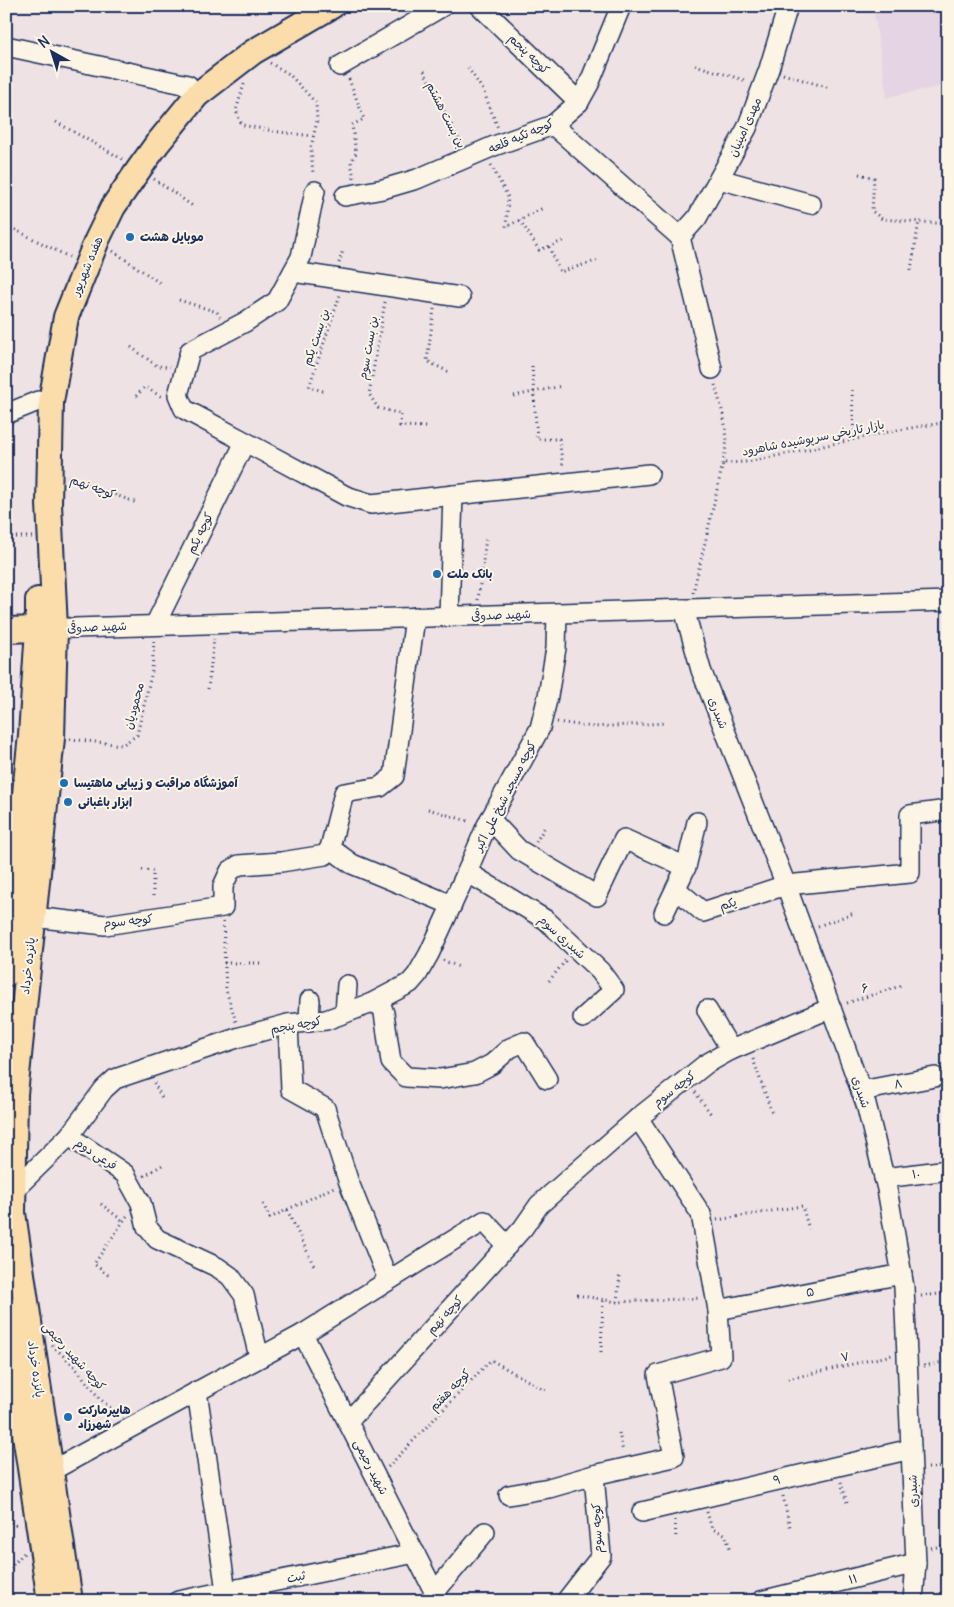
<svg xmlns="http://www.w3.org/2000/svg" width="954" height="1607" font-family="Delius,'Playpen Sans Arabic',sans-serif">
	<rect width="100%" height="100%" fill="#eee2e4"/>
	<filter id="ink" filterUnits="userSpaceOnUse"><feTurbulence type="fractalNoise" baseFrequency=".02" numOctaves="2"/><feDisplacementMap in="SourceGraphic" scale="10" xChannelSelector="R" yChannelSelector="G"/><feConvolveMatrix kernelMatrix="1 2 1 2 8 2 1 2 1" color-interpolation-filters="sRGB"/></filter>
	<g filter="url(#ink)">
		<polygon fill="#e5d4e3" points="873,6 948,6 948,85 887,97"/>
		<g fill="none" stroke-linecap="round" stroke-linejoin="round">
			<defs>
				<g id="minor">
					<polyline points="480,6 579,102"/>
					<polyline points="6,46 188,85"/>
					<polyline points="340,66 443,6"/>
					<polyline points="553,125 680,237 712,369"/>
					<polyline points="719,179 811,204"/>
					<polyline points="315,191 301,257 277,301 245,322 190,351 178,395 184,409 346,496 371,504 649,474"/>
					<polyline points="345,196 383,189 417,179 494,146 553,125 579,102 589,84 621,6"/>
					<polyline points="680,237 697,218 747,128 769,69 788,6"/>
					<polyline points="293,272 460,297"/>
					<polyline points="6,414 38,401"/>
					<polyline points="684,609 701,670 786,885 866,1104 887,1189 904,1287 916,1563 913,1601"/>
					<polyline points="449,616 453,495"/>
					<polyline points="155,625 245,442"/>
					<polyline points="42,629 948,601"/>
					<polyline points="490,819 519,850 597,896 624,839 686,867"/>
					<polyline points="330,848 352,864 452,905"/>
					<polyline points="467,872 546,920 600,971 614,990 583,1018"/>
					<polyline points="676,889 703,912 786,885 910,873 910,815 948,810"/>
					<polyline points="664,913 686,867 697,822"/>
					<polyline points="33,917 105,925 223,907 223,886 230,871 239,865 281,862 325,855 330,848 344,793 380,787 394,776 415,617"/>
					<polyline points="372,1003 410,983 417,975 429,954 467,872 486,827 540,728 548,696 556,648 557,613"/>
					<polyline points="707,1010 731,1050"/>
					<polyline points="345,1013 347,985"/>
					<polyline points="309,1022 310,1000"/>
					<polyline points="288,1024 291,1089 325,1108 348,1180 388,1280"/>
					<polyline points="861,1091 935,1077"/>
					<polyline points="69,1136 125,1174 141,1203 147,1227 157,1239 217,1267 230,1276 244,1295 259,1357"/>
					<polyline points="884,1178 948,1170"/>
					<polyline points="14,1190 69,1136 104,1089 115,1079 240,1037 288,1024 326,1020 372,1003 381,1005 384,1013 391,1062 406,1077 440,1079 475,1073 492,1064 510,1048 524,1042 547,1079"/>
					<polyline points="718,1310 902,1274"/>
					<polyline points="303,1334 439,1601"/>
					<polyline points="197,1391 226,1591"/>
					<polyline points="348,1422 523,1228 539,1205 638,1118 706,1064 731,1050 831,1008"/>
					<polyline points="51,1471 303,1334 484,1221 507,1246"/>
					<polyline points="509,1495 549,1488 594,1475 674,1457 658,1375 721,1357 718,1310 701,1214 638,1118"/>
					<polyline points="642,1512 911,1449"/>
					<polyline points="435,1592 485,1532"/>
					<polyline points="178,1601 415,1553"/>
					<polyline points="566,1601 601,1556 594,1475"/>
					<polyline points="761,1601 916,1563"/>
				</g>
				<g id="major">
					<polyline points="6,630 38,629"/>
					<polyline points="6,974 31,735 38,629 38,600"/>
					<polyline points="6,1308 50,1601"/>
					<polyline points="70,1601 13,1213 15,1094 52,738 55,628 49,504 51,402 66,317 97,240 113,207 139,169 157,144 197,95 253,52 332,6"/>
				</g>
			</defs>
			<use href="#minor" stroke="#1b2f5e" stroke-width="22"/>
			<use href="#major" stroke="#1b2f5e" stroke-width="28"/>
			<g stroke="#1b2f5e" stroke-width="3" stroke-dasharray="1 4" stroke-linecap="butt">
				<polyline points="270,63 289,74 316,103 317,121 311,147 313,175"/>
				<polyline points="695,65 747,81"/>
				<polyline points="468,68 483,90 498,128"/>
				<polyline points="424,71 460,142"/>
				<polyline points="783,74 830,88"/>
				<polyline points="349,79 364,119 352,125 356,153 351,162 354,179"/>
				<polyline points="244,84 236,111 242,125 279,132 313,136"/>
				<polyline points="56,122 122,159"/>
				<polyline points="491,165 508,197 506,227 543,208"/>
				<polyline points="859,174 874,178 872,211 882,219 948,224"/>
				<polyline points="154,179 194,207"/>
				<polyline points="520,220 539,250 563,241"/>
				<polyline points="6,225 69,257"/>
				<polyline points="549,247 560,272 599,260"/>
				<polyline points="113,251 160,283"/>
				<polyline points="339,263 343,250"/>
				<polyline points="911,270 919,221"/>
				<polyline points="179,300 217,312 220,317"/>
				<polyline points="385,302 369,394 378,408 401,414 400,426 426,427"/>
				<polyline points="434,309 427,361 449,372"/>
				<polyline points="131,347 157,366 170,367"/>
				<polyline points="532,366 537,439 559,439 563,467"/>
				<polyline points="715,385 724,417 727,440 723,464"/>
				<polyline points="852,390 854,439"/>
				<polyline points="323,391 309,387 340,295"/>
				<polyline points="136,396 145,387 162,397"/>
				<polyline points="514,396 562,386"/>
				<polyline points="68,477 137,503"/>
				<polyline points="707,534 723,463 748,462 898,430 948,422"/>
				<polyline points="6,537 32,537"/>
				<polyline points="693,593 707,534"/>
				<polyline points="478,600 486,538"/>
				<polyline points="208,689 214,639"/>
				<polyline points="947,707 948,707"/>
				<polyline points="557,722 593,727 665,723"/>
				<polyline points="70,739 122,745 137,735 152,671 154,641"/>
				<polyline points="428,809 471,822"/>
				<polyline points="536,842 546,825"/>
				<polyline points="142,870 153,871 153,900"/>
				<polyline points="223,922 226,990 236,1022"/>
				<polyline points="818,926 854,913"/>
				<polyline points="443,960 459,967"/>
				<polyline points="224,963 263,963"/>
				<polyline points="549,981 566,960"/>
				<polyline points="847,1003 903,985"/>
				<polyline points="753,1059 772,1113"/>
				<polyline points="154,1083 162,1098"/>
				<polyline points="695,1092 711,1114"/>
				<polyline points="144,1176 164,1164"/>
				<polyline points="101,1204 123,1221"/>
				<polyline points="263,1204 270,1218 334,1187"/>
				<polyline points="287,1210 315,1268"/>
				<polyline points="717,1220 802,1206 809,1229"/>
				<polyline points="108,1275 94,1264 127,1216"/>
				<polyline points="577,1295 617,1302 701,1298"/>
				<polyline points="921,1296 948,1293"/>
				<polyline points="617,1302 620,1275"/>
				<polyline points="52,1345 75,1367 99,1398 120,1416"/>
				<polyline points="601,1352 603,1299"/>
				<polyline points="924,1366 948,1361"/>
				<polyline points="788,1379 892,1355"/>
				<polyline points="619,1433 623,1452"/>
				<polyline points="388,1467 491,1360 546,1391"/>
				<polyline points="928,1468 948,1467"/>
				<polyline points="841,1482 847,1503"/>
				<polyline points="783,1496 790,1527"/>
				<polyline points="707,1512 712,1529 725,1534 730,1548"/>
				<polyline points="6,1520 19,1527"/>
				<polyline points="675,1520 676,1539"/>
				<polyline points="931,1548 948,1545"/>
				<polyline points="6,1572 24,1553"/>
			</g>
			<use href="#minor" stroke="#fcf5e5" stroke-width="19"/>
			<use href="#major" stroke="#fbddab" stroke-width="24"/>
		</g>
	</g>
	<g fill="#1f6fb2" stroke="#fcf5e5" stroke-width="2">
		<circle cx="130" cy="237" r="5"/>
		<circle cx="437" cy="574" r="5"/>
		<circle cx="64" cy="783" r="5"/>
		<circle cx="68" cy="802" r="5"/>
		<circle cx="68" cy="1417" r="5"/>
	</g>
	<g text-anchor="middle" stroke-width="4" stroke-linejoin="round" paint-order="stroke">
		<g font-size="12" fill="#1b2f5e" stroke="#fcf5e5">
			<text transform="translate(529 54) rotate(44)" y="4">کوچه پنجم</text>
			<text transform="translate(446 115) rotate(63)" y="4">بن بست هشتم</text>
			<text transform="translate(745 127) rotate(-66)" y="4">مهدی امینیان</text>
			<text transform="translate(521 136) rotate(-23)" y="4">کوچه تکیه قلعه</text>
			<text transform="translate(87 266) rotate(-67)" y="4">هفده شهریور</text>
			<text transform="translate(316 337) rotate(-71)" y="4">بن بست یکم</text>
			<text transform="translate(368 348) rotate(-80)" y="4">بن بست سوم</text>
			<text transform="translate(813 438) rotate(-11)" y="4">بازار تاریخی سرپوشیده شاهرود</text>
			<text transform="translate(93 487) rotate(20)" y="4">کوچه نهم</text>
			<text transform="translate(200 533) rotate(-64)" y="4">کوچه یکم</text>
			<text transform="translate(501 615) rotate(-2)" y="4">شهید صدوقی</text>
			<text transform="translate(97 627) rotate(-2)" y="4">شهید صدوقی</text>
			<text transform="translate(134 706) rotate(-75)" y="4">محمودیان</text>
			<text transform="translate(718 713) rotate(68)" y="4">شبدری</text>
			<text transform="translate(505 796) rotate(-63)" y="4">کوچه مسجد شیخ علی اکبر</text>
			<text transform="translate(728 904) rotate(-17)" y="4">یکم</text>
			<text transform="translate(128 921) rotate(-6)" y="4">کوچه سوم</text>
			<text transform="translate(562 937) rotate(42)" y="4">شبدری سوم</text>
			<text transform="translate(28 966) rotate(-84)" y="4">پانزده خرداد</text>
			<text transform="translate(865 988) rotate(-18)" y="4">۶</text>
			<text transform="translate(296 1025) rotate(-10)" y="4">کوچه پنجم</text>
			<text transform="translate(898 1084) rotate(-11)" y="4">۸</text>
			<text transform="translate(674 1089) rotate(-38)" y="4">کوچه سوم</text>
			<text transform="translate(861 1092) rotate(71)" y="4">شبدری</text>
			<text transform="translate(96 1154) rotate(33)" y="4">فرعی دوم</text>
			<text transform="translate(916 1174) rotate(-7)" y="4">۱۰</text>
			<text transform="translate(810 1292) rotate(-11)" y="4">۵</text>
			<text transform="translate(445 1315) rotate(-48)" y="4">کوچه نهم</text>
			<text transform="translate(74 1356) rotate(48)" y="4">کوچه شهید رحیمی</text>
			<text transform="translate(845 1357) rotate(-13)" y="4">۷</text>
			<text transform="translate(36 1369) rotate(82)" y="4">پانزده خرداد</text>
			<text transform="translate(450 1390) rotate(-46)" y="4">کوچه هفتم</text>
			<text transform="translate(371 1467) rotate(63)" y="4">شهید رحیمی</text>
			<text transform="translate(777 1480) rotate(-13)" y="4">۹</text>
			<text transform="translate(913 1491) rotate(-92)" y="4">شبدری</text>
			<text transform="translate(597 1528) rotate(-92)" y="4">کوچه سوم</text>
			<text transform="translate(296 1577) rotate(-11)" y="4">ثبت</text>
			<text transform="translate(853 1579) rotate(-14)" y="4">۱۱</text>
		</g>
		<g font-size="12" font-weight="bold" fill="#1b2f5e" stroke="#fcf5e5" text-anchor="start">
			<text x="140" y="241">موبایل هشت</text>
			<text x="447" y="578">بانک ملت</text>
			<text x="74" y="787">آموزشگاه مراقبت و زیبایی ماهتیسا</text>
			<text x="78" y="806">ابزار باغبانی</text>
			<text x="78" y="1414">هایپرمارکت<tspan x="78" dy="14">شهرزاد</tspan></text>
		</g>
	</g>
	<rect width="954" height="1607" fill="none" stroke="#fcf5e5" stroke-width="25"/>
	<rect x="12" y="12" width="929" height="1582" fill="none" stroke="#1b2f5e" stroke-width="2" filter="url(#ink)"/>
	<g transform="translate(52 52) rotate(321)" stroke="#fcf5e5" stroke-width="4" paint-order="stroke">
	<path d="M0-4L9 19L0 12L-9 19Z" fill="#1b2f5e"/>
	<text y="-8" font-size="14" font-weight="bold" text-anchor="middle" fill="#1b2f5e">N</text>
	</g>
</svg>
